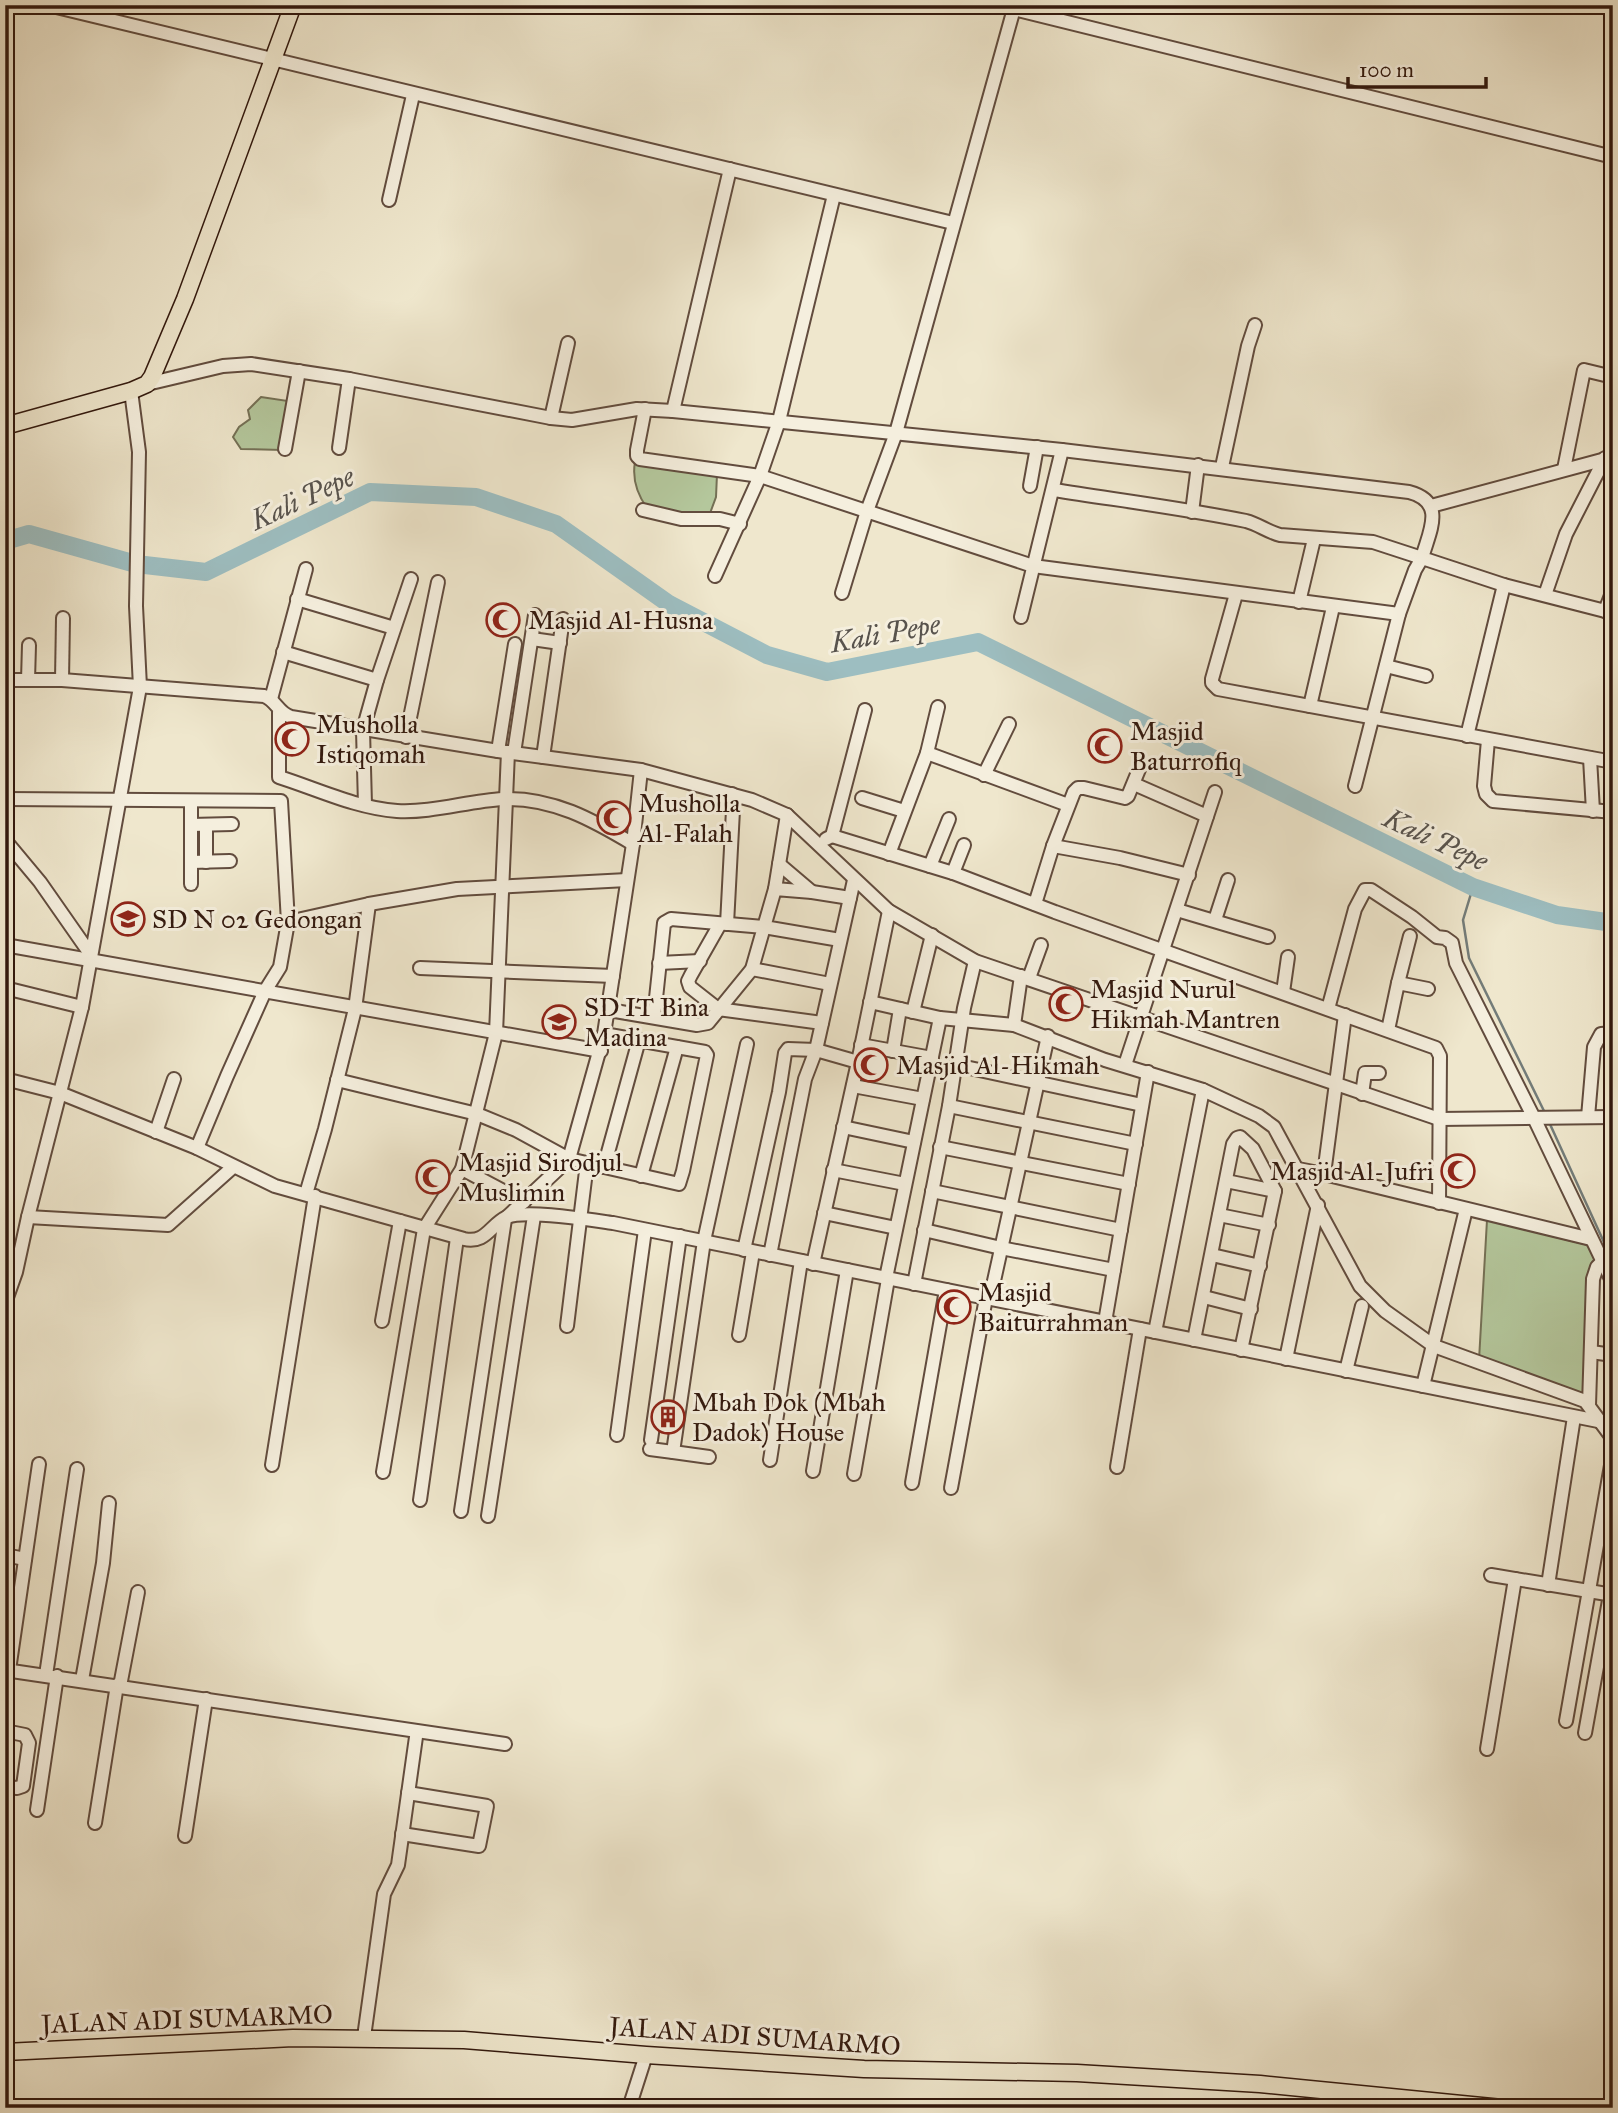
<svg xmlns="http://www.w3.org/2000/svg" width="1618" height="2113" font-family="'IM FELL Great Primer',serif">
	<rect width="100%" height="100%" fill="#efe7cd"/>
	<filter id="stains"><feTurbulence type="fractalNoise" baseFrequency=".00286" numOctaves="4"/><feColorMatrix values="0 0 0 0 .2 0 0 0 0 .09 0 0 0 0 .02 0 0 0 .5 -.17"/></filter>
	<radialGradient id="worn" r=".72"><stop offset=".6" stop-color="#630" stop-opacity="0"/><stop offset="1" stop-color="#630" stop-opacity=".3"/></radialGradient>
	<g fill="#b4c79c" stroke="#747055" stroke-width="2">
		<polygon points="261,397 288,401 282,450 241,449 233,437 239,427 250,419 248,410"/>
		<path d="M635 462 717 474 716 497 709 516 696 518 647 508C637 494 632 479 635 462Z"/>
		<polygon points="1487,1220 1588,1245 1595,1260 1587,1396 1479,1360"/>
	</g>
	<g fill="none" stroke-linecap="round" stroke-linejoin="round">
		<g stroke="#737c79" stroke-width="2.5">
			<polyline points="1473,887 1463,920 1469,958 1545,1113"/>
			<polyline points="1549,1122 1613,1262"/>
		</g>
		<polyline stroke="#9dbec1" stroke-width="18" points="5,541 29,534 136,564 206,572 370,492 476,497 556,524 669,604 767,655 827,672 978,642 1473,887 1557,915 1613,923"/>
		<defs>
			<g id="minor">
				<polyline points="48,5 953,223"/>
				<polyline points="1014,9 1613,157"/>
				<polyline points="389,200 413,95"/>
				<path d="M147 384 223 366 251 364 349 379 551 418 572 420 637 409 673 411 1062 450 1409 492C1447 502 1429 532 1422 558L1504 585 1613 613"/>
				<polyline points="645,409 637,450 637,456 640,459 760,476 1033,566 1399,614"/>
				<polyline points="673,411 730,169"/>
				<polyline points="551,418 568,343"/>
				<polyline points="339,448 349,379"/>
				<polyline points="285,449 299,371"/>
				<polyline points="1222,467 1248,346 1255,325"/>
				<polyline points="1564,469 1584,370 1613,377"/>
				<polyline points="1030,486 1037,447"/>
				<path d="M1054 490C1117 500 1182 508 1246 521 1258 524 1268 532 1280 535L1373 542 1422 558 1415 570 1399 614 1355 786"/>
				<polyline points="1431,506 1613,457"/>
				<polyline points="643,510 681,519 720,519 740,524"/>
				<polyline points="1192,512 1198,465"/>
				<polyline points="715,576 760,476 779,421 834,195"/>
				<polyline points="842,593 867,511 896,433 1015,5"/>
				<polyline points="1236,594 1212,679 1212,683 1218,689 1613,762"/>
				<polyline points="1545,595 1566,534 1605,458"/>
				<polyline points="297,599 394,628"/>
				<polyline points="1299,602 1314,539"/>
				<polyline points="1605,611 1613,590"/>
				<polyline points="1021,617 1062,450"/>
				<polyline points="532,639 560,643"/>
				<polyline points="283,652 377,680"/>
				<polyline points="1386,666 1426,676"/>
				<path d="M5 680H62L264 696C276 700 278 713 291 717L498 751 641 770 752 800 787 815 889 911 975 961 1439 1119 1613 1117"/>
				<polyline points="28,680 29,645"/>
				<polyline points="62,680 63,618"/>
				<polyline points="271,699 306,569"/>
				<polyline points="1310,706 1333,607"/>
				<path d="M279 712V777C317 789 356 808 397 811 432 813 468 801 503 799 552 797 593 820 633 844"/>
				<polyline points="1467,736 1504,585"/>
				<polyline points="406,737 438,582"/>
				<polyline points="1488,740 1484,786 1486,794 1493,801 1613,812"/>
				<polyline points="498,751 515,644"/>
				<polyline points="514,753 535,615"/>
				<polyline points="927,753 1068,805"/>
				<polyline points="543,757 563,619"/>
				<polyline points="1590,758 1593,811"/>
				<polyline points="984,775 1009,724"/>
				<polyline points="1134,784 1207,816"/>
				<polyline points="862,798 904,811"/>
				<polyline points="5,799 281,801 288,922 280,967 265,991 227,1076 197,1148"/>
				<polyline points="365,805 363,730 377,680 411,579"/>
				<polyline points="191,825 232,824"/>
				<polyline points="206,825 206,862"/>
				<polyline points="832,836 953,873 1055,912 1436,1048 1440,1056 1439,1203"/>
				<polyline points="826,839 832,836 865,710"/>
				<polyline points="5,840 40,882 91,955"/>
				<polyline points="1053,846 1120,858 1189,875"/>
				<polyline points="889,854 927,753 938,707"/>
				<polyline points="191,862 230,861"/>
				<polyline points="779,864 812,892"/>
				<polyline points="930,866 949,819"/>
				<polyline points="953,873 964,845"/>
				<polyline points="191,884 191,802"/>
				<polyline points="775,889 787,815"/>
				<polyline points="1035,904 1053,846 1074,792 1078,788 1084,788 1125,798 1128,796 1140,767"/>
				<polyline points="1177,910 1268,937"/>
				<polyline points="1215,920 1228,880"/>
				<polyline points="288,922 369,904 457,889 627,880"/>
				<polyline points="720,924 691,975 688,981 690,987 718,1009 822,1023"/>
				<polyline points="727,924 733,810 732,794"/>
				<polyline points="840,940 764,927 775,889 812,892 850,898"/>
				<polyline points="5,945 601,1051"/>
				<polyline points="659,963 700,961"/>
				<polyline points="420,968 613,976"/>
				<polyline points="752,969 830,984"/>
				<polyline points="1029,978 1041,945"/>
				<polyline points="1398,983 1410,936"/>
				<polyline points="5,988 82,1007"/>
				<polyline points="1283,992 1288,957"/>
				<polyline points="870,1002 940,1018 1014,1025 1105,1060 1203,1090 1259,1116 1274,1127 1360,1286 1385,1311 1434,1346 1585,1401 1613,1439"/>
				<polyline points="1328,1009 1355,909 1365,890 1371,890 1412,917 1437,937 1445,938 1452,943 1456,963 1534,1118 1613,1283"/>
				<polyline points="609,1010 697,1025 708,1023 752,969 764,927 671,919 664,923 654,1017"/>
				<polyline points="913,1012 932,935"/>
				<polyline points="1014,1025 1021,976"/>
				<polyline points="1388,1030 1398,983 1428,989"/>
				<polyline points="861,1045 932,1058"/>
				<polyline points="893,1051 900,1009"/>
				<polyline points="858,1062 889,911"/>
				<polyline points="956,1065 1142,1105"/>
				<polyline points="1125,1065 1215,792"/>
				<path d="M5 1079 60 1093 197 1148 275 1186 464 1239C486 1244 490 1225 507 1217 526 1209 591 1220 613 1223L1613 1424"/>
				<polyline points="337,1080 477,1114 516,1130 569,1159 679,1184 683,1171 707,1055 705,1052 604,1034"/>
				<polyline points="853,1086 923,1099"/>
				<polyline points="1362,1094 1365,1073 1379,1073"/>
				<polyline points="949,1106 1136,1144"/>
				<polyline points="1588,1117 1594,1047 1601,1034 1613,1033"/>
				<polyline points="843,1127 914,1142"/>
				<polyline points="156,1132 174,1079"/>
				<polyline points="940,1147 1129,1184"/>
				<polyline points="604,1167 639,1040"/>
				<polyline points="462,1169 524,1202"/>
				<polyline points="1298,1169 1324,1174 1591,1239"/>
				<polyline points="833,1170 905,1184"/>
				<polyline points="1324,1174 1345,1015"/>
				<polyline points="641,1176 677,1047"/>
				<polyline points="1226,1181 1275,1191"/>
				<polyline points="932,1191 1121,1230"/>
				<polyline points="306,1194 325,1129 355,1009 369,904"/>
				<polyline points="824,1213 896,1228"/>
				<polyline points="1219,1215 1269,1225"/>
				<polyline points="28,1217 168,1225 233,1167"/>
				<polyline points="507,1217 569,1159 604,1034 633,844 641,770"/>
				<polyline points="924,1230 1001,1248 1114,1270"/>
				<polyline points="744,1250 779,1092 785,1053 788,1049 816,1050 858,1062 813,1264"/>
				<polyline points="770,1255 805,1079 816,1050 854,880"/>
				<polyline points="1212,1255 1260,1266"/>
				<polyline points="886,1278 940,1018"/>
				<polyline points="914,1284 949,1106 964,1008 975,961"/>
				<polyline points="1204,1297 1251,1309"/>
				<polyline points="990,1299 1048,1036"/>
				<polyline points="5,1303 16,1272 28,1217 82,1007 140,687 136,606 139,452 131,391"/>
				<polyline points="382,1321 400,1221"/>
				<polyline points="1105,1322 1148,1072"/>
				<polyline points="567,1326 587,1163"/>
				<polyline points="1155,1332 1203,1090"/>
				<polyline points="739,1335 753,1252"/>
				<polyline points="1194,1340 1233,1144 1237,1138 1240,1137 1253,1149 1275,1191 1241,1350"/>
				<polyline points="1591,1352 1613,1355"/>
				<polyline points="1286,1359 1318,1205"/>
				<polyline points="1346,1371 1362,1306"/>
				<polyline points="1423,1386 1466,1209"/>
				<polyline points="1589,1405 1593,1279 1597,1267 1602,1262"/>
				<polyline points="617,1435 645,1230"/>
				<polyline points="651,1440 680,1236"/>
				<polyline points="650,1449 673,1452 704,1241 747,1044"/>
				<polyline points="673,1452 709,1457"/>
				<polyline points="770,1460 801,1261"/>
				<polyline points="272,1465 315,1196"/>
				<polyline points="1117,1467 1140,1329"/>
				<polyline points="813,1471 847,1270"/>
				<polyline points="383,1472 424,1229 462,1169 496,1033 508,752"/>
				<polyline points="854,1474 888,1279"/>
				<polyline points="912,1483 946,1290"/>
				<polyline points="951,1488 986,1298"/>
				<polyline points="420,1500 457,1238"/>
				<polyline points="461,1511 505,1219"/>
				<polyline points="488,1516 534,1216"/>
				<polyline points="5,1555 25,1559"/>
				<polyline points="1491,1575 1613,1595"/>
				<polyline points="1548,1585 1574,1417"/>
				<polyline points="5,1670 505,1744"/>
				<polyline points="9,1670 39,1464"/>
				<polyline points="46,1675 77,1469"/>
				<polyline points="82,1680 103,1563 109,1503"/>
				<polyline points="120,1686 138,1592"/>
				<polyline points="1566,1721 1613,1454"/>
				<polyline points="5,1731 25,1735 29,1743 23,1786 17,1788 5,1787"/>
				<polyline points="1585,1733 1610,1595"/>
				<polyline points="1487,1749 1515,1579"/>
				<polyline points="1611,1762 1613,1752"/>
				<polyline points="37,1810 57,1676"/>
				<polyline points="95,1823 117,1685"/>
				<polyline points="402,1834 479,1846 487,1806 408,1793"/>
				<polyline points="185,1836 206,1699"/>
				<polyline points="364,2037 384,1894 398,1865 416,1737"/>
				<polyline points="629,2108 646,2055"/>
			</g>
			<g id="major">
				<polyline points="5,426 131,391 147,384 152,377 185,299 293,5"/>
				<polyline points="5,2052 293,2038 464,2040 646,2055 864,2069 1077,2073 1260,2084 1502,2108"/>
			</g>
		</defs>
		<use href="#minor" stroke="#624c3e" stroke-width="16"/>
		<use href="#major" stroke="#33190e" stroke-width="19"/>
		<use href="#minor" stroke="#f5efde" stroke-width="12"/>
		<use href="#major" stroke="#efe7cd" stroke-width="16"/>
	</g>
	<defs>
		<symbol id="mosque-ring" viewBox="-11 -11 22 22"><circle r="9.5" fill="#f5efde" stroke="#8f2418" stroke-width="1.5"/><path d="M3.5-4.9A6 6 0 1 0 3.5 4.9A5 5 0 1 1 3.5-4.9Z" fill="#8f2418"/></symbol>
		<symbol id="school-ring" viewBox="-11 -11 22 22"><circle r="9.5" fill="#f5efde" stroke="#8f2418" stroke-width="1.5"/><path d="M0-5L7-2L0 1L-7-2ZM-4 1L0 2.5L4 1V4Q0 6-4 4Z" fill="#8f2418"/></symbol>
		<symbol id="building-ring" viewBox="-11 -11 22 22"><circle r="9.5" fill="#f5efde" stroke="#8f2418" stroke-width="1.5"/><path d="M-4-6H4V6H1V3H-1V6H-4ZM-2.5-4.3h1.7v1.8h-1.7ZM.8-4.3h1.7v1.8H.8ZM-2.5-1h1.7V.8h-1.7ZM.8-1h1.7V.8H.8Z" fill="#8f2418"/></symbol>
	</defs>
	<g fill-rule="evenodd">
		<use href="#mosque-ring" x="484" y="601" width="38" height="38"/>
		<use href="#mosque-ring" x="273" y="720" width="38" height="38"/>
		<use href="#mosque-ring" x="1086" y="727" width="38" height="38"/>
		<use href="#mosque-ring" x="595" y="799" width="38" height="38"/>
		<use href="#school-ring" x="109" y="900" width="38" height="38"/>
		<use href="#mosque-ring" x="1047" y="985" width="38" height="38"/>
		<use href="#school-ring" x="540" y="1003" width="38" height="38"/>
		<use href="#mosque-ring" x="852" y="1046" width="38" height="38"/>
		<use href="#mosque-ring" x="1439" y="1152" width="38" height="38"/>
		<use href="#mosque-ring" x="414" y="1158" width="38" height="38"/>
		<use href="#mosque-ring" x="935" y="1288" width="38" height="38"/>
		<use href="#building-ring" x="649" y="1398" width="38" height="38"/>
	</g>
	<g text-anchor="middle" stroke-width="6" stroke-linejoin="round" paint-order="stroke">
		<g font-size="26" fill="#33190e" stroke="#f5efde" text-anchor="start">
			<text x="528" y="629">Masjid Al-Husna</text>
			<text x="316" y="733">Musholla<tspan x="316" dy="30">Istiqomah</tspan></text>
			<text x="1130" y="740">Masjid<tspan x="1130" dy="30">Baturrofiq</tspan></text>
			<text x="638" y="812">Musholla<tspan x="638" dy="30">Al-Falah</tspan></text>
			<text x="152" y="928">SD N 02 Gedongan</text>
			<text x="1090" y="998">Masjid Nurul<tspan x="1090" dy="30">Hikmah Mantren</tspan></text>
			<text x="584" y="1016">SD IT Bina<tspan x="584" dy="30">Madina</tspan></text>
			<text x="896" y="1074">Masjid Al-Hikmah</text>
			<text x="458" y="1171">Masjid Sirodjul<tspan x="458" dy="30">Muslimin</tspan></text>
			<text x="1434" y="1180" text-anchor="end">Masjid Al-Jufri</text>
			<text x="978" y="1301">Masjid<tspan x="978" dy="30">Baiturrahman</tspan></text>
			<text x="692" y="1411">Mbah Dok (Mbah<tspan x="692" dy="30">Dadok) House</tspan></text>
		</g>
		<g font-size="26" fill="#33190e" stroke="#f5efde">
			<text transform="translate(187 2019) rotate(-2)" y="9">JALAN ADI SUMARMO</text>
			<text transform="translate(755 2036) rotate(4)" y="9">JALAN ADI SUMARMO</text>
		</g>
		<g font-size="28" font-style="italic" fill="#58534d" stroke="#f5efde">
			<text transform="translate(302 498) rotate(-25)" y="10">Kali Pepe</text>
			<text transform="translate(885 633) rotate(-10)" y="10">Kali Pepe</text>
			<text transform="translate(1436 839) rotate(25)" y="10">Kali Pepe</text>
		</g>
	</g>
	<rect width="1618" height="2113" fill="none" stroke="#efe7cd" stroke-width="28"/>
	<rect x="7" y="7" width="1604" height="2099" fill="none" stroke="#33190e" stroke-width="3.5"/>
	<rect x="14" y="14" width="1590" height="2085" fill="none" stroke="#33190e" stroke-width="2"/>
	<path d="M1348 77v10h138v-10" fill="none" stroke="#33190e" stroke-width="3.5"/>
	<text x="1359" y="77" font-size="21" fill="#33190e" stroke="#f5efde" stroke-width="5" paint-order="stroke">100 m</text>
	<rect width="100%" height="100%" filter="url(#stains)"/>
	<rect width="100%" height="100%" fill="url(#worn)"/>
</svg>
